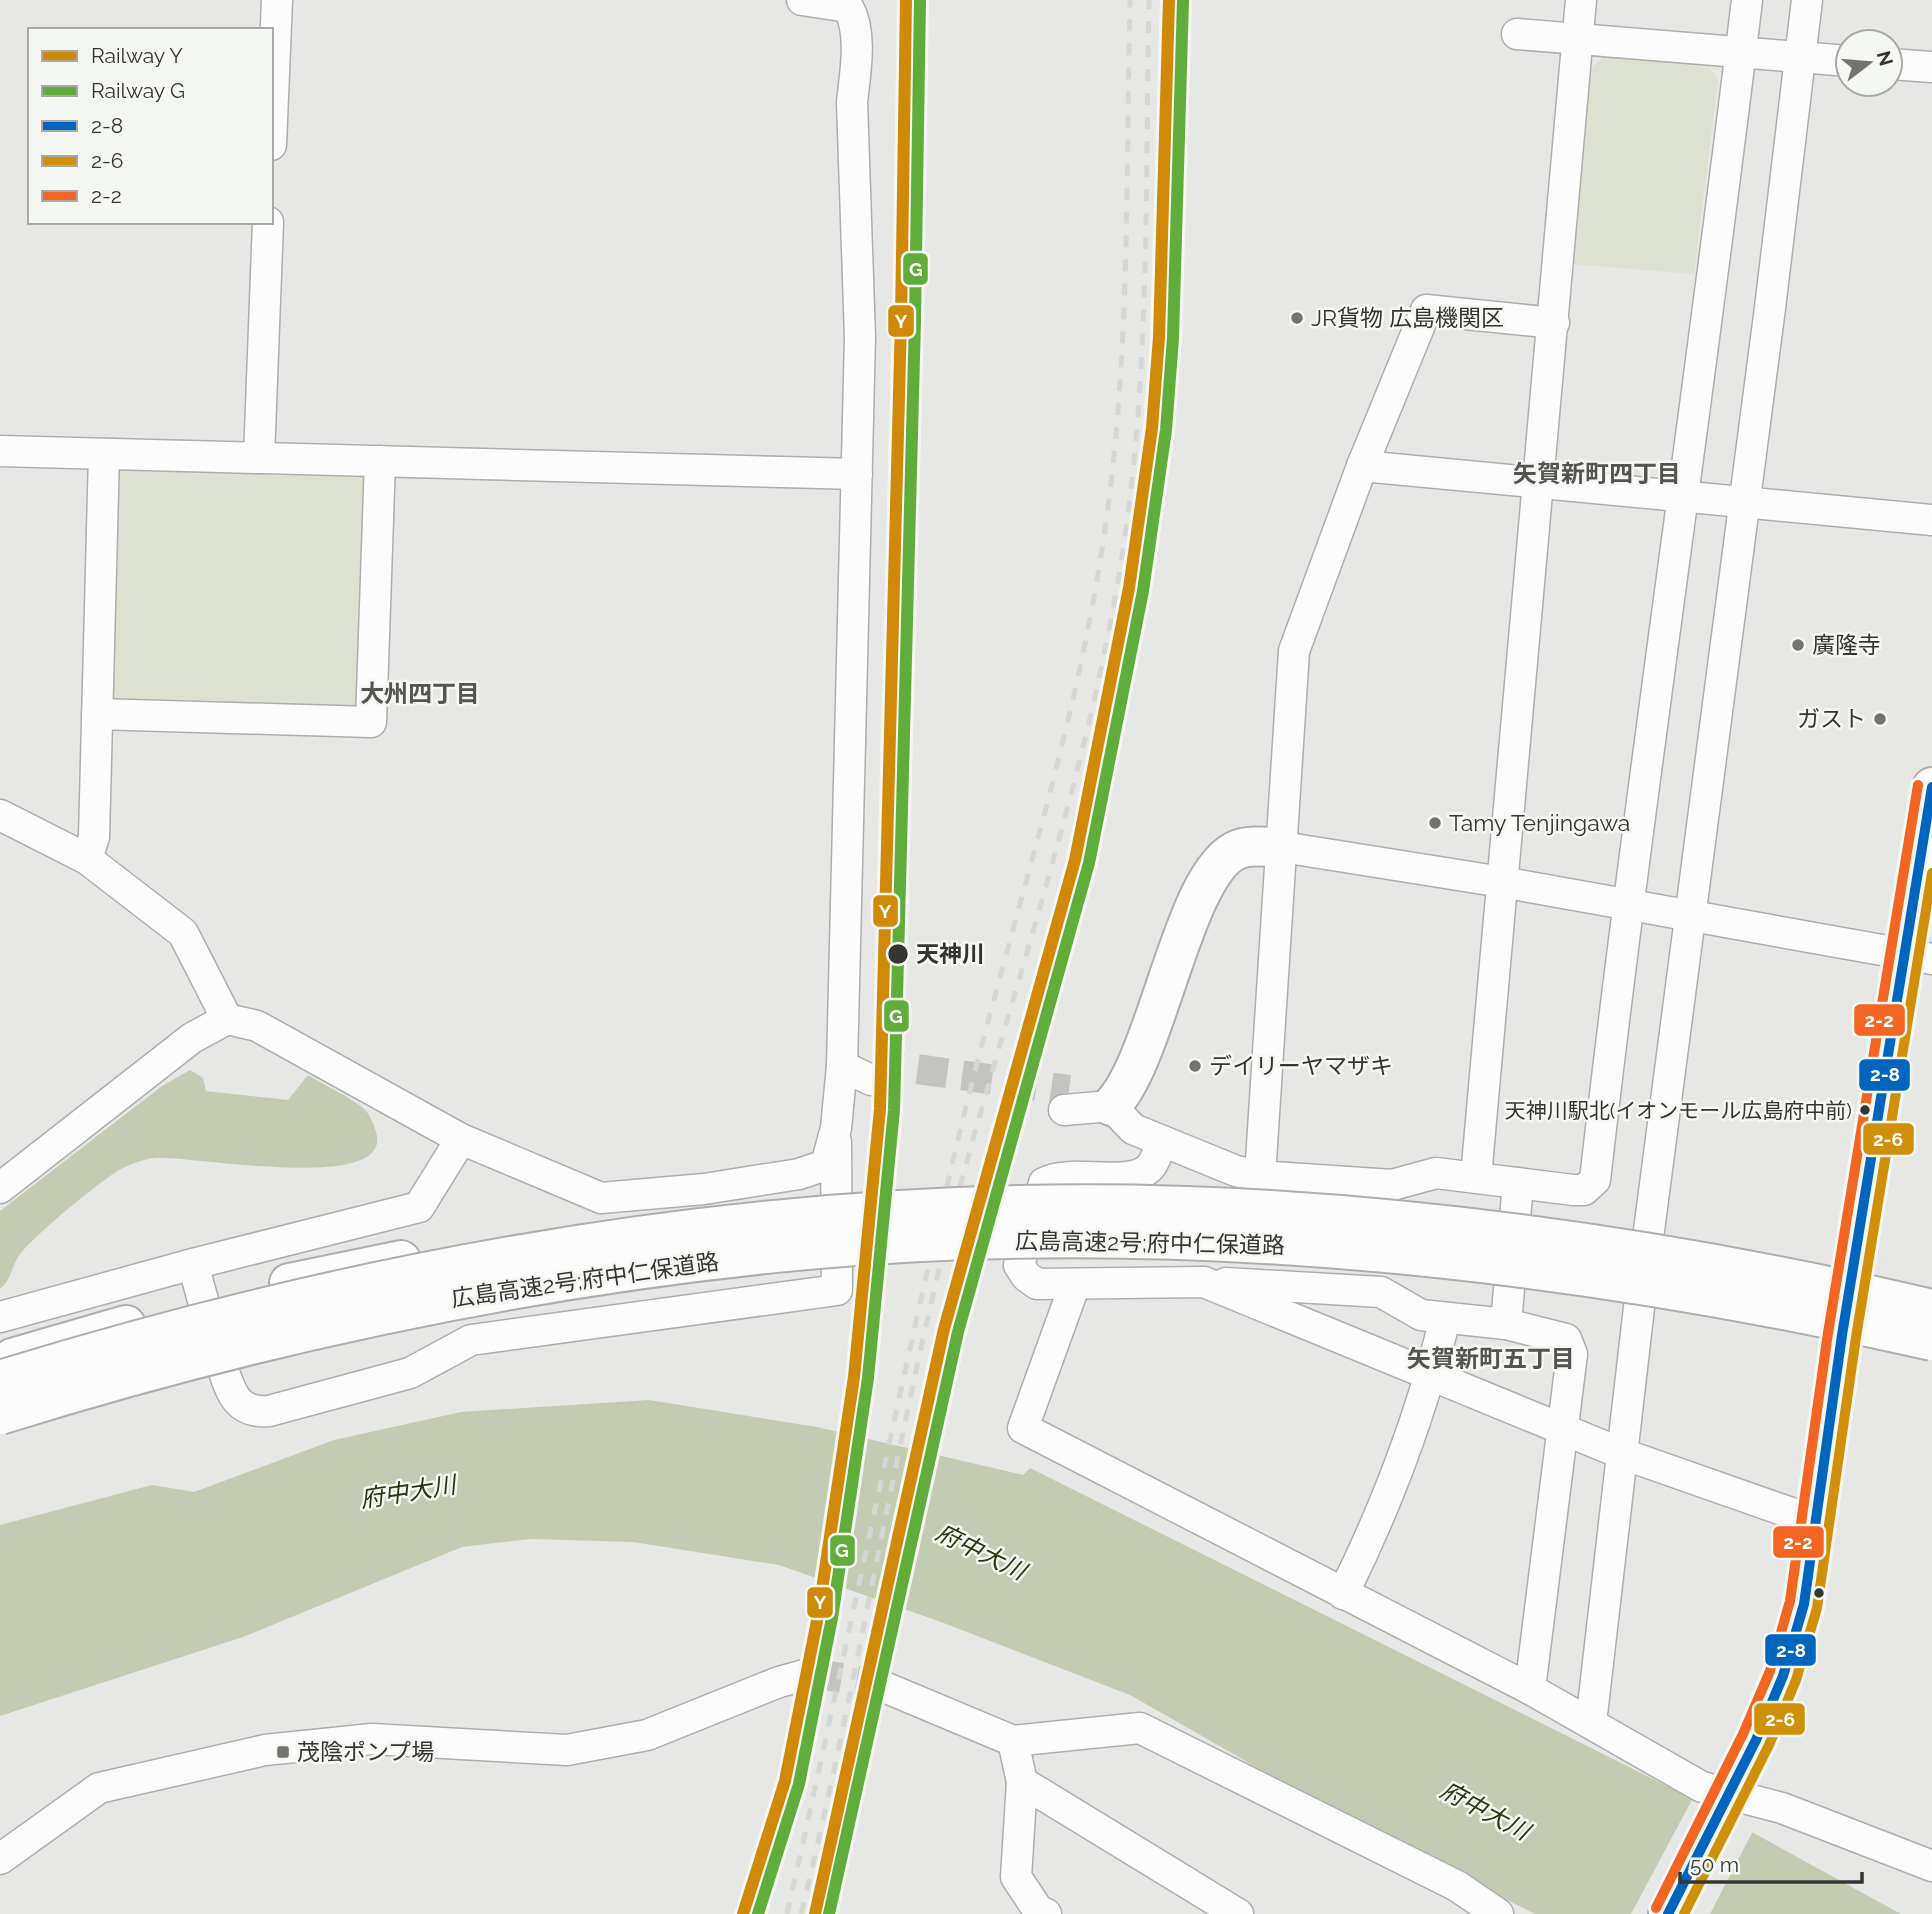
<svg xmlns="http://www.w3.org/2000/svg" width="1932" height="1914" font-family="Raleway,'Noto Sans JP',sans-serif">
	<rect width="100%" height="100%" fill="#e7e8e6"/>
	<g fill="#dce1d2">
		<polygon points="1603,57 1709,67 1718,79 1694,274 1571,264 1590,70"/>
		<polygon points="119,466 365,473 359,714 113,706 105,695 109,476"/>
	</g>
	<g fill="#c3ccb2">
		<path d="M190 1070 203 1078 206 1091 288 1100 308 1075C324 1085 355 1099 367 1112 371 1117 376 1130 377 1136 386 1194 183 1154 154 1158 145 1159 131 1164 123 1168 102 1179 36 1234 21 1253 11 1265 13 1278 0 1289V1211L162 1086Z"/>
		<polygon points="649,1400 817,1427 1023,1475 1030,1468 1675,1790 1901,1914 1535,1914 1330,1809 1130,1695 941,1622 779,1565 633,1542 530,1539 462,1547 243,1637 0,1716 0,1525 152,1485 194,1492 334,1440 461,1412"/>
	</g>
	<polygon fill="#e7e8e6" points="1694,1796 1754,1829 1710,1914 1631,1914"/>
	<g fill="none" stroke-linecap="round" stroke-linejoin="round">
		<g stroke="#c3c4c2" stroke-width="30" stroke-dasharray="30 15" stroke-linecap="butt">
			<polyline points="873,1063 1069,1090"/>
			<polyline points="812,1673 877,1684"/>
		</g>
		<defs>
			<g id="street">
				<polyline points="1517,34 1848,61"/>
				<polyline points="1890,64 1932,67"/>
				<polyline points="271,145 277,0"/>
				<polyline points="0,451 857,474"/>
				<polyline points="259,458 268,222"/>
				<polyline points="1362,466 1932,520"/>
				<polyline points="97,714 371,722 380,461"/>
				<polyline points="0,815 87,859 183,933 227,1019"/>
				<polyline points="1282,847 1502,882 1932,959"/>
				<polyline points="87,859 94,837 104,454"/>
				<polyline points="842,1066 871,1080"/>
				<path d="M1064 1110 1111 1106 1133 1129 1236 1171 1260 1176 1392 1185 1436 1173 1573 1190H1584L1595 1180C1640 786 1700 394 1747 0"/>
				<path d="M1162 1141C1159 1149 1156 1159 1151 1166 1131 1190 1073 1167 1044 1183L1019 1265 1026 1276 1037 1284 1204 1282 1623 1454 1817 1522"/>
				<polyline points="1260,1176 1294,651 1362,466 1426,310 1554,323"/>
				<polyline points="1476,1177 1581,0"/>
				<path d="M0 1188 192 1038 227 1019 257 1026 461 1139 601 1198 704 1189 799 1174 826 1165 836 1128 842 1066 860 337 852 102C855 74 863 33 848 7L802 0"/>
				<polyline points="193,1264 204,1304"/>
				<polyline points="1226,1283 1381,1292 1421,1315 1506,1324 1566,1339 1572,1354 1530,1689"/>
				<polyline points="1075,1284 1023,1428 1530,1689 1702,1787 1782,1808 1932,1866"/>
				<polyline points="0,1317 193,1264 419,1207 461,1139"/>
				<polyline points="1506,1324 1518,1183"/>
				<path d="M222 1366C231 1393 237 1414 269 1411L410 1373 471 1340 837 1290 836 1142"/>
				<path d="M1343 1594C1387 1506 1421 1415 1445 1319"/>
				<polyline points="877,1684 1013,1741 1140,1728 1457,1886 1498,1914"/>
				<polyline points="1591,1723 1640,1299 1770,308 1807,0"/>
				<polyline points="1013,1741 1022,1782 1238,1914"/>
				<polyline points="1022,1782 1016,1877 1038,1910 1046,1914"/>
				<polyline points="0,1859 99,1788 265,1750 372,1739 567,1750 647,1735 779,1682 812,1673"/>
			</g>
			<g id="secondary">
				<path d="M1111 1106C1158 1060 1183 869 1239 849 1251 845 1268 847 1282 847"/>
				<polyline points="289,1283 401,1260"/>
				<polyline points="12,1358 126,1325"/>
			</g>
			<polyline id="primary" points="1668,1914 1756,1740 1783,1676 1804,1604 1842,1335 1932,787"/>
		</defs>
		<use href="#street" stroke="#aeafad" stroke-width="33"/>
		<use href="#secondary" stroke="#aeafad" stroke-width="42"/>
		<use href="#primary" stroke="#aeafad" stroke-width="42"/>
		<use href="#street" stroke="#fbfcfb" stroke-width="30"/>
		<use href="#secondary" stroke="#fbfcfb" stroke-width="38"/>
		<use href="#primary" stroke="#fbfcfb" stroke-width="38"/>
		<g stroke="#d6d6d5" stroke-width="5" stroke-dasharray="12 12" stroke-linecap="butt">
			<path d="M787 1914C847 1649 899 1383 963 1119 1013 913 1083 712 1109 499 1130 334 1126 166 1130 0"/>
			<path d="M801 1914C854 1698 889 1478 941 1261 996 1036 1077 817 1117 587 1151 395 1145 195 1149 0"/>
		</g>
		<defs>
			<g id="highway-bridge">
				<path d="M0 1380C409 1254 841 1183 1271 1210 1494 1224 1714 1258 1932 1309"/>
				<path d="M0 1415C267 1332 539 1274 818 1249 1191 1217 1568 1259 1932 1341"/>
			</g>
		</defs>
		<use href="#highway-bridge" stroke="#aeafad" stroke-width="42" stroke-linecap="butt"/>
		<use href="#highway-bridge" stroke="#fbfcfb" stroke-width="38"/>
		<defs>
			<polyline id="bus-1" points="1668,1914 1756,1740 1783,1676 1804,1604 1842,1335 1932,787"/>
			<polyline id="bus-2" points="1684,1914 1769,1745 1796,1680 1817,1608 1856,1337 1932,873"/>
			<polyline id="bus-3" points="1656,1908 1743,1734 1770,1671 1790,1601 1828,1333 1918,785"/>
		</defs>
		<use href="#bus-1" stroke="#f5f7f2" stroke-width="16"/>
		<use href="#bus-2" stroke="#f5f7f2" stroke-width="16"/>
		<use href="#bus-3" stroke="#f5f7f2" stroke-width="16"/>
		<use href="#bus-1" stroke="#0065bd" stroke-width="10"/>
		<use href="#bus-2" stroke="#d0900a" stroke-width="10"/>
		<use href="#bus-3" stroke="#f26522" stroke-width="10"/>
		<defs>
			<g id="rail-1">
				<polyline points="743,1914 785,1781 818,1616 854,1377 880,1109 901,320 906,0"/>
				<polyline points="815,1914 944,1329 1075,860 1129,588 1152,428 1159,337 1169,0"/>
			</g>
			<g id="rail-2">
				<polyline points="758,1914 799,1784 832,1618 868,1378 894,1110 915,320 920,0"/>
				<polyline points="829,1914 958,1332 1089,863 1143,591 1166,430 1173,338 1183,0"/>
			</g>
		</defs>
		<use href="#rail-1" stroke="#f5f7f2" stroke-width="18"/>
		<use href="#rail-2" stroke="#f5f7f2" stroke-width="18"/>
		<use href="#rail-1" stroke="#d08908" stroke-width="12"/>
		<use href="#rail-2" stroke="#60ad3b" stroke-width="12"/>
	</g>
	<g fill="#737472" stroke="#f5f7f2" stroke-width="2.5">
		<circle cx="1297" cy="318" r="7"/>
		<circle cx="1798" cy="645" r="7"/>
		<circle cx="1880" cy="719" r="7"/>
		<circle cx="1435" cy="823" r="7"/>
		<circle cx="1195" cy="1066" r="7"/>
		<rect x="276" y="1745" width="14" height="14" rx="3.5"/>
	</g>
	<g fill="#353634" stroke="#f5f7f2" stroke-width="2.5">
		<circle cx="898" cy="954" r="11"/>
		<circle cx="1865" cy="1110" r="6"/>
		<circle cx="1819" cy="1593" r="6"/>
	</g>
	<g text-anchor="middle" stroke-width="5" stroke-linejoin="round" paint-order="stroke">
		<g font-size="21" fill="#353634" stroke="#f5f7f2" text-anchor="end">
			<text x="1852" y="1118">天神川駅北(イオンモール広島府中前)</text>
		</g>
		<g font-size="23" fill="#353634" stroke="#f5f7f2" text-anchor="start">
			<text x="1311" y="326">JR貨物 広島機関区</text>
			<text x="1812" y="653">廣隆寺</text>
			<text x="1866" y="727" text-anchor="end">ガスト</text>
			<text x="1449" y="831">Tamy Tenjingawa</text>
			<text x="1209" y="1074">デイリーヤマザキ</text>
			<text x="297" y="1760">茂陰ポンプ場</text>
		</g>
		<g font-size="23" font-weight="bold" fill="#353634" stroke="#f5f7f2" text-anchor="start">
			<text x="916" y="962">天神川</text>
		</g>
		<g font-size="23" fill="#353634" stroke="#f5f7f2">
			<text transform="translate(1150 1243) rotate(1)" y="8">広島高速2号;府中仁保道路</text>
			<text transform="translate(585 1280) rotate(-8)" y="8">広島高速2号;府中仁保道路</text>
		</g>
		<g font-size="24" font-weight="bold" fill="#545552" stroke="#f5f7f2">
			<text x="1597" y="482">矢賀新町四丁目</text>
			<text x="420" y="702">大州四丁目</text>
			<text x="1491" y="1367">矢賀新町五丁目</text>
		</g>
		<g font-size="24" font-style="italic" fill="#2d370b" stroke="#f5f7f2">
			<text transform="translate(408 1492) rotate(-9)" y="8">府中大川</text>
			<text transform="translate(981 1552) rotate(26)" y="8">府中大川</text>
			<text transform="translate(1485 1811) rotate(28)" y="8">府中大川</text>
		</g>
	</g>
	<g stroke="#f5f7f2" stroke-width="2.5">
		<rect x="902" y="252" width="27" height="34" rx="7" fill="#60ad3b"/>
		<rect x="887" y="304" width="28" height="34" rx="7" fill="#d08908"/>
		<rect x="872" y="894" width="27" height="34" rx="7" fill="#d08908"/>
		<rect x="883" y="999" width="27" height="34" rx="7" fill="#60ad3b"/>
		<rect x="1853" y="1003" width="53" height="34" rx="7" fill="#f26522"/>
		<rect x="1858" y="1058" width="53" height="34" rx="7" fill="#0065bd"/>
		<rect x="1862" y="1122" width="53" height="34" rx="7" fill="#d0900a"/>
		<rect x="1772" y="1525" width="53" height="34" rx="7" fill="#f26522"/>
		<rect x="829" y="1534" width="27" height="33" rx="7" fill="#60ad3b"/>
		<rect x="806" y="1586" width="28" height="33" rx="7" fill="#d08908"/>
		<rect x="1764" y="1633" width="53" height="34" rx="7" fill="#0065bd"/>
		<rect x="1753" y="1702" width="53" height="34" rx="7" fill="#d0900a"/>
	</g>
	<g font-size="19" text-anchor="middle" font-weight="bold" fill="#fff">
		<text x="916" y="276">G</text>
		<text x="901" y="328">Y</text>
		<text x="885" y="918">Y</text>
		<text x="896" y="1023">G</text>
		<text x="1879" y="1027">2-2</text>
		<text x="1885" y="1081">2-8</text>
		<text x="1888" y="1146">2-6</text>
		<text x="1798" y="1549">2-2</text>
		<text x="842" y="1557">G</text>
		<text x="820" y="1609">Y</text>
		<text x="1791" y="1657">2-8</text>
		<text x="1780" y="1726">2-6</text>
	</g>
	<rect x="28" y="28" width="245" height="196" fill="#f5f7f2" stroke="#a8aaa6" stroke-width="2"/>
	<rect x="42" y="51" width="35" height="10" fill="#d08908" stroke="#a8aaa6" stroke-width="2"/>
	<text x="91" y="63" font-size="21" fill="#353634">Railway Y</text>
	<rect x="42" y="86" width="35" height="10" fill="#60ad3b" stroke="#a8aaa6" stroke-width="2"/>
	<text x="91" y="98" font-size="21" fill="#353634">Railway G</text>
	<rect x="42" y="121" width="35" height="10" fill="#0065bd" stroke="#a8aaa6" stroke-width="2"/>
	<text x="91" y="133" font-size="21" fill="#353634">2-8</text>
	<rect x="42" y="156" width="35" height="10" fill="#d0900a" stroke="#a8aaa6" stroke-width="2"/>
	<text x="91" y="168" font-size="21" fill="#353634">2-6</text>
	<rect x="42" y="191" width="35" height="10" fill="#f26522" stroke="#a8aaa6" stroke-width="2"/>
	<text x="91" y="203" font-size="21" fill="#353634">2-2</text>
	<g transform="translate(1869 63) rotate(74)"><circle r="33" fill="#f5f7f2" stroke="#a8aaa6" stroke-width="2"/>
	<path d="M0-5L12 26L0 18L-12 26Z" fill="#737472"/>
	<text y="-10" font-size="19" font-weight="bold" text-anchor="middle" fill="#353634">N</text>
	</g>
	<path d="M1680 1872v10h182v-10" fill="none" stroke="#353634" stroke-width="3.5"/>
	<text x="1690" y="1872" font-size="21" fill="#353634" stroke="#f5f7f2" stroke-width="5" paint-order="stroke">50 m</text>
</svg>
